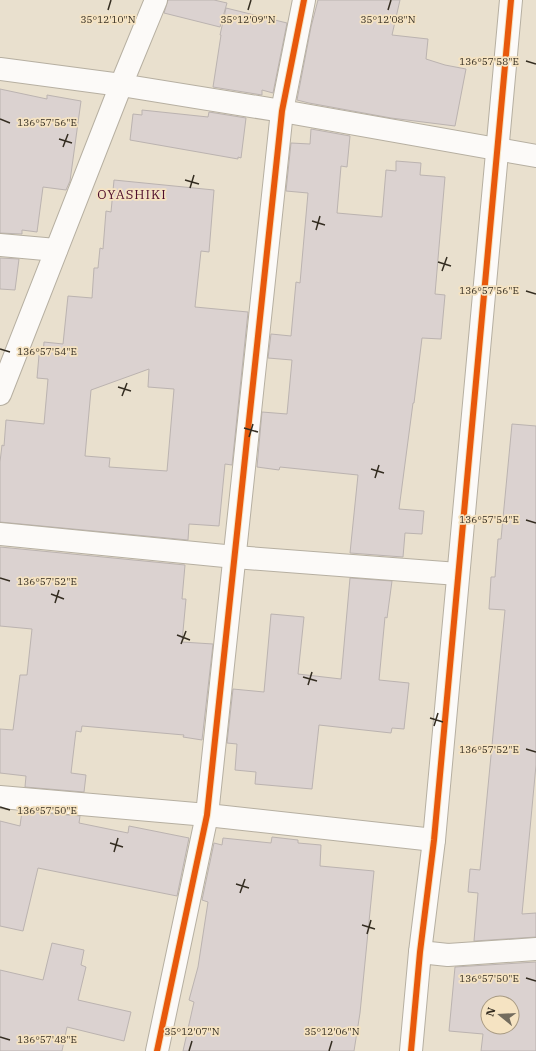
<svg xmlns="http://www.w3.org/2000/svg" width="536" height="1051" font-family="'IBM Plex Serif',serif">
	<rect width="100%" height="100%" fill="#e9e0ce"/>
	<g fill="#dbd2d0" stroke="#bbb3b0" fill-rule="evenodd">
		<polygon points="168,0 214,0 227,3 220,27 164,13"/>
		<polygon points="318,0 400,0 392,35 428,39 426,59 445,65 466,69 455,126 391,118 309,103 297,100 311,27"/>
		<polygon points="226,8 287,23 273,93 262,90 262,95 213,87 221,35 220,35"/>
		<polygon points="0,89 47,99 47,95 81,101 70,181 66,190 43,187 37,232 22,230 22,234 0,233"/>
		<polygon points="142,110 208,117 209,112 246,118 241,158 238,157 238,159 130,140 133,114 142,115"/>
		<polygon points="311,129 350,136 347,167 341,166 337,213 382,217 386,170 396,171 396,161 421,163 420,175 445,177 435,294 445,295 441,339 422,338 414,403 413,403 399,509 424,511 422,534 405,533 403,557 350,553 358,475 280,467 279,470 257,467 262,412 287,414 292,360 268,358 271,334 291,336 296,282 300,283 308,193 286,191 291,143 310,144"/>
		<path d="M114 180 214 190 209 252 201 251 195 307 248 312 232 465 225 464 219 526 189 524 188 540 0 522V462L2 445 4 446 6 420 44 424 48 379 37 378 39 355 43 356 44 342 63 344 68 296 92 298 94 268H98L100 248 103 249 106 211 111 212ZM149 369 148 387 174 389 167 471 109 467 110 458 85 456 91 390Z"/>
		<polygon points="0,258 19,259 15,290 0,289"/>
		<polygon points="512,424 536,426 536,765 522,914 536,913 536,937 474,941 478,893 468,892 470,869 480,870 505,610 489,609 491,577 495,577 498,539 501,539"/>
		<polygon points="0,547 185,565 182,599 186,599 182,642 213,644 202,740 183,737 184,735 82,726 81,732 76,731 71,773 86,775 84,792 25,787 26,776 0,773 0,729 13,730 20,675 27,675 32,629 0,626"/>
		<polygon points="350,578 392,581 387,618 385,617 379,680 409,683 404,729 392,728 391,733 319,725 312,789 255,784 256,772 235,770 237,744 227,743 233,689 264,692 271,614 304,617 298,674 341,679"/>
		<polygon points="22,811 80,816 79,823 128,833 129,826 189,838 177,896 38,868 23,931 0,926 0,821 20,826"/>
		<polygon points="272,837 298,840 298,843 321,845 320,866 374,871 360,1013 354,1051 183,1051 194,1002 189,1000 198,967 208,902 202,900 214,843 222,845 223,838 271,843"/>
		<polygon points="52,943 84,950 81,965 86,967 78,1000 131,1012 124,1041 67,1027 62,1051 0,1051 0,970 43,980"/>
		<path d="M536 962V1051H481L483 1034 449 1031 455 967ZM488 1003H512V1027H488Z"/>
	</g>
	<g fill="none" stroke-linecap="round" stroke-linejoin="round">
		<defs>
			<g id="street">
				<polyline points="0,69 121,85 282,111 536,156"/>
				<polyline points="0,245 56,250"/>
				<polyline points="0,394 121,85 156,0"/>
				<polyline points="0,534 235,557 458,574"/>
				<polyline points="0,797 207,815 434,840"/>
				<polyline points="420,952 448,955 536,949"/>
				<polyline points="157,1051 207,815 282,111 304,0"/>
			</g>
			<polyline id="secondary" points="411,1051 420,952 434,840 511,0"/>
		</defs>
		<use href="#street" stroke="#b6afa1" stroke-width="24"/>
		<use href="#secondary" stroke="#b6afa1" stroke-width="24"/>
		<use href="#street" stroke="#fcfaf8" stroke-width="22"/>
		<use href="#secondary" stroke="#fcfaf8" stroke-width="22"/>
		<defs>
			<g id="cycleway">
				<polyline points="157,1051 207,815 282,111 304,0"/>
				<polyline points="411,1051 420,952 434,840 511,0"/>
			</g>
		</defs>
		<use href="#cycleway" stroke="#f5e3c2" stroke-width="8"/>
		<use href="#cycleway" stroke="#e8590c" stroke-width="6"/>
	</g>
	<path fill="none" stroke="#342d21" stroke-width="1.5" d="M108 10 111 0M248 10 251 0M388 10 391 0M526 61 536 64M0 119 10 123M59 139 72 143M63 147 68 134M185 180 199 184M190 188 194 175M312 221 325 225M316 230 320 216M438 262 451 266M442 271 447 257M526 291 536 294M0 349 10 352M118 387 131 391M122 396 127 383M244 428 258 432M249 437 253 424M371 469 384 473M375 478 379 465M526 520 536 523M0 578 10 581M51 594 64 599M55 603 59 590M177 635 190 640M181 644 186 631M303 677 317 681M308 685 312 672M430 718 443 722M434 726 438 713M526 749 536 752M0 807 10 810M110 843 123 847M114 852 118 838M236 884 249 888M240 893 245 879M362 925 375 929M367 934 371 920M526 978 536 981M0 1037 10 1040M189 1051 192 1041M329 1051 332 1041"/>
	<g text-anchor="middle" stroke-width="3.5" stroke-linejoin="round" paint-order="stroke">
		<g font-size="13" letter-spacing="1" fill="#4e0d2b" stroke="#f5e3c2">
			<text x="132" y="199">OYASHIKI</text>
		</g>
	</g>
	<g font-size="10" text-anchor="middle" fill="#342d21" stroke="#f5e3c2" stroke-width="3.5" stroke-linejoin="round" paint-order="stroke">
		<text x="108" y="23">35°12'10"N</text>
		<text x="248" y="23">35°12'09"N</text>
		<text x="388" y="23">35°12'08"N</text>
		<text x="489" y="65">136°57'58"E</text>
		<text x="47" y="126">136°57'56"E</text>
		<text x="489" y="294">136°57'56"E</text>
		<text x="47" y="355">136°57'54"E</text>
		<text x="489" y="523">136°57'54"E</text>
		<text x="47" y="585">136°57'52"E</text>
		<text x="489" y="753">136°57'52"E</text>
		<text x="47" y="814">136°57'50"E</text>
		<text x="489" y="982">136°57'50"E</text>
		<text x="192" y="1035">35°12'07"N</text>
		<text x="332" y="1035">35°12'06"N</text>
		<text x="47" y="1043">136°57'48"E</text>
	</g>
	<g transform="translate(500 1015) rotate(288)"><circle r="19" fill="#f5e3c2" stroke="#a89a82"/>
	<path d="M0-3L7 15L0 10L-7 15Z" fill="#736c5e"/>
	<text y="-6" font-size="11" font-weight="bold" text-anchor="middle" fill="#342d21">N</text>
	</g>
</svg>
